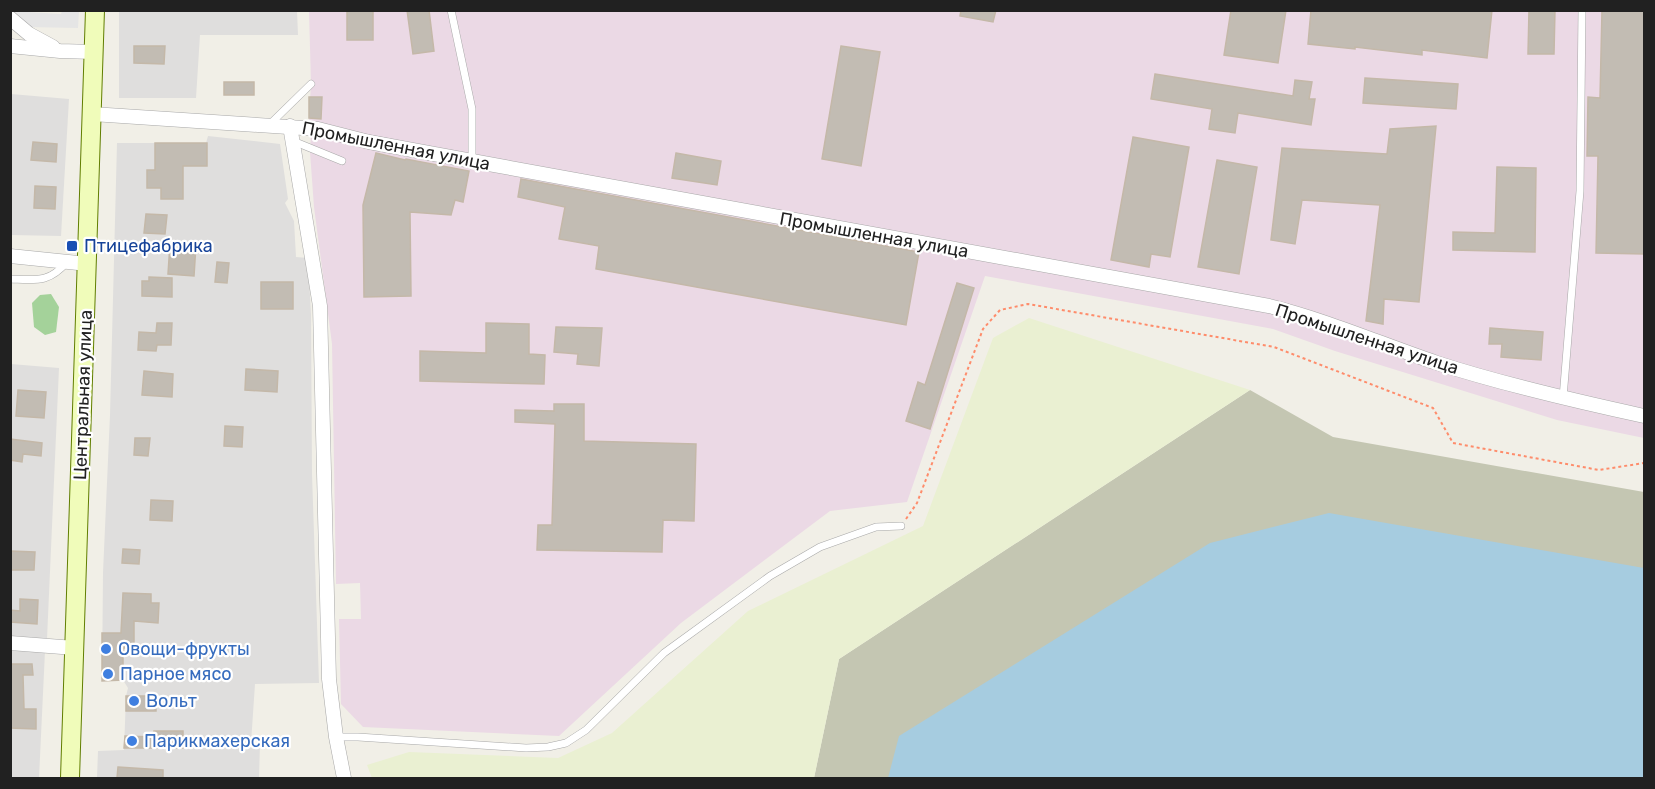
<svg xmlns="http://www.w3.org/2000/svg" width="1655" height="789" font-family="Rubik,sans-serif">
	<rect width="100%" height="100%" fill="#f1efe7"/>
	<g fill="#dfdedd">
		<polygon points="119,11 297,11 298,35 200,35 196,98 119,98"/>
		<polygon points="11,94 69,99 61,236 11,235"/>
		<polygon points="208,136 280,144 288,199 285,203 294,221 296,257 308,258 311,315 312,474 319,683 255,684 251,743 260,744 259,778 97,778 98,751 124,750 126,696 128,688 123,680 102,681 103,573 110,415 117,143 206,143"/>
		<polygon points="11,364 59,368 47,639 11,637"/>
		<polygon points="10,648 45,651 39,778 11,778"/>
	</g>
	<polygon fill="#ebd9e5" points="309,11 1644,11 1644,438 1557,420 1335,351 1273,329 985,276 907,502 830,511 681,623 559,736 363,727 341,704 339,619 361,619 360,583 336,584 332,344 314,207 310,152 311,135 309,118 311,84"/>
	<polygon fill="#c4c6b2" points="1250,390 1333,437 1644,492 1644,778 814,778 839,659"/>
	<polygon fill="#eaf0d2" points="1029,318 1250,390 839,659 814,778 372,778 367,765 409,752 558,758 612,733 748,611 923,526 993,338"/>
	<polygon fill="#a4d29a" points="51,294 59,307 56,332 45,335 34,327 32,303 40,295"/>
	<polygon fill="#e5e5e5" points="10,11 61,14 62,11 79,11 78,28 26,27 11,14"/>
	<polygon fill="#a6cce0" points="1329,513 1644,568 1644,778 888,778 899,736 1210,543"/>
	<g fill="#c2bcb3" stroke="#c4b8a8" stroke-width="1.5">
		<rect x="347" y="10" width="26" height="30"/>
		<polygon points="407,10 429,10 434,51 413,54"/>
		<polygon points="961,10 996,10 993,22 960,16"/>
		<polygon points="1231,10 1286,10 1278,63 1224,55"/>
		<polygon points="1311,10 1492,10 1487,58 1422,50 1422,55 1355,47 1355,49 1308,44"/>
		<polygon points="1529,10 1555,10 1554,54 1528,54"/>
		<polygon points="1602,10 1644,10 1644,254 1596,253 1598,156 1587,156 1588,97 1600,98"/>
		<polygon points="134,46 165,46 164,64 134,63"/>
		<polygon points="841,46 880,52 861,166 822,159"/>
		<polygon points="1155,74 1293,96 1295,80 1312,82 1309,99 1315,99 1311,125 1238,113 1235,133 1209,129 1212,109 1151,99"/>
		<polygon points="1365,78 1458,84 1456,109 1363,103"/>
		<rect x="224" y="82" width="30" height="13"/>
		<polygon points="309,97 322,97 321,119 309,118"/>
		<polygon points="1436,126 1419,302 1384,299 1383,324 1366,321 1380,205 1302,200 1295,244 1271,240 1282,148 1387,154 1390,129"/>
		<polygon points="1133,137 1189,147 1170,257 1151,254 1149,267 1111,260"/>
		<polygon points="33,142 57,144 56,162 31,160"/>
		<polygon points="155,143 207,143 207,166 183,166 183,199 161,199 161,188 147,188 147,170 155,170"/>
		<polygon points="376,153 405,160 406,159 469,171 463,202 455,200 451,215 410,212 411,296 364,297 363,205"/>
		<polygon points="676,153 721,161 717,185 672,178"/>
		<polygon points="1217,160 1257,167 1239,274 1198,267"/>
		<polygon points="1497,167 1536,168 1535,252 1453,250 1453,232 1495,233"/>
		<polygon points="521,179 919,252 906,325 596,269 599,246 559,239 565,207 518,197"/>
		<polygon points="35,186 56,187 55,209 34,208"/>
		<polygon points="146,214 167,215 165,234 144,233"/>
		<polygon points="170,244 196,245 194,276 168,274"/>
		<polygon points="217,262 229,263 227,283 215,282"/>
		<polygon points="149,277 172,278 172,297 142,296 142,281 149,281"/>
		<rect x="261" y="282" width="32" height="27"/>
		<polygon points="957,283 974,288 930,429 906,421 918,382 925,385"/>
		<polygon points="157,323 172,323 171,345 157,345 156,351 138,350 139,332 156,333"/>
		<polygon points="486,323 529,324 529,354 545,355 544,384 420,381 420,351 486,353"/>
		<polygon points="556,327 602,328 599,366 577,364 578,354 554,352"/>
		<polygon points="1490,328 1543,332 1541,360 1501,357 1502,344 1489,344"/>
		<polygon points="246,369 278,371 277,392 245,390"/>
		<polygon points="144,371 173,374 172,397 142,395"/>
		<polygon points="18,390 46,392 44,418 16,416"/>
		<polygon points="554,404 584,404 584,441 696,444 694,521 663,520 662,552 537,550 538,525 552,525 555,424 515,422 515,410 554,411"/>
		<polygon points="225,426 243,427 242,447 224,446"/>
		<polygon points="135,438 150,438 148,456 134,455"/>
		<polygon points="10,439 42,443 41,456 23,454 22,462 10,460"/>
		<polygon points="151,500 173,501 172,521 150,520"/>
		<polygon points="123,549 140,550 139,564 122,563"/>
		<polygon points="10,551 35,552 34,570 10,570"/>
		<polygon points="123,593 151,594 151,603 159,603 158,623 134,621 134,648 123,648 123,680 102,681 102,633 121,633"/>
		<polygon points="20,599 38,600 37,624 10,622 10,610 20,611"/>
		<polygon points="10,664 32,664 33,675 23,675 24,709 36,709 36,729 10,728"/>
		<rect x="126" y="696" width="30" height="15"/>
		<polygon points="154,731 183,731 183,748 124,748 125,736 154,737"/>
		<polygon points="118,767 163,770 163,778 117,778"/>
	</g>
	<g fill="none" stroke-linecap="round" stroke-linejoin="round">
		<defs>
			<g id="lane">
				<polyline points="451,10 472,109 472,161"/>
				<polyline points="269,125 311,84"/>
				<polyline points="293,141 342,161"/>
				<path d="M10 279C37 280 49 283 67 262"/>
				<polyline points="1563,398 1580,191 1582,10"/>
				<polyline points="336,737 358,737 526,748 548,747 566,743 586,730 664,653 770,576 820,547 876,527 901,526"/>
			</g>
			<g id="street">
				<polyline points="10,18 29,34 53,47"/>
				<polyline points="10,46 60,51 94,52"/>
				<path d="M92 114 318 129 369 142 472 161 1269 306C1326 320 1381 344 1437 363 1505 385 1575 401 1644 416"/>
				<polyline points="290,126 320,306 329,679 336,737 344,778"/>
				<polyline points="10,256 88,264"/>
				<polyline points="10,643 75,648"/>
			</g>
			<polyline id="secondary" points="70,778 95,10"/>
		</defs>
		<use href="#lane" stroke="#a8a8a8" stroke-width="8"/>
		<use href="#street" stroke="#a8a8a8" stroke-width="15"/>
		<use href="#secondary" stroke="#617e01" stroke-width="20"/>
		<polyline stroke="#fe8c6b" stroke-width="2" stroke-dasharray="3 3" stroke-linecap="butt" points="906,519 917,503 983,329 1000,310 1028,304 1274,347 1433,408 1453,443 1599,470 1644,463"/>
		<use href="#lane" stroke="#fff" stroke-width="7"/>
		<use href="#street" stroke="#fff" stroke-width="14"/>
		<use href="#secondary" stroke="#f0fcba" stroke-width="18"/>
	</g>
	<rect fill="#1a4fb4" stroke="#fff" stroke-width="2" x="66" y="240" width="12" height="12" rx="3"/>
	<g fill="#3f7fe0" stroke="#fff" stroke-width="2">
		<circle cx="106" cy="649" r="6"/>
		<circle cx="108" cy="674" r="6"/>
		<circle cx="134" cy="701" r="6"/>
		<circle cx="132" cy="741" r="6"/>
	</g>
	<g text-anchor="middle" stroke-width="4.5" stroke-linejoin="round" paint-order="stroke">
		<g font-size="18" fill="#212121" stroke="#fff">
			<text transform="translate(396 146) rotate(11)" y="6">Промышленная улица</text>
			<text transform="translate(874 235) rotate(10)" y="6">Промышленная улица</text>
			<text transform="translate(1367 339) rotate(18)" y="6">Промышленная улица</text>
			<text transform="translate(83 395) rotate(-88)" y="6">Центральная улица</text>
		</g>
		<g font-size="18" fill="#164399" stroke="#fff" text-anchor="start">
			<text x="84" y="252">Птицефабрика</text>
		</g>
		<g font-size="18" fill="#366cbe" stroke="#fff" text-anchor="start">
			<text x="118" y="655">Овощи-фрукты</text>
			<text x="120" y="680">Парное мясо</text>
			<text x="146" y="707">Вольт</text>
			<text x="144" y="747">Парикмахерская</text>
		</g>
	</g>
	<rect width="1655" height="789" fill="none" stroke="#212121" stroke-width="24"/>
</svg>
